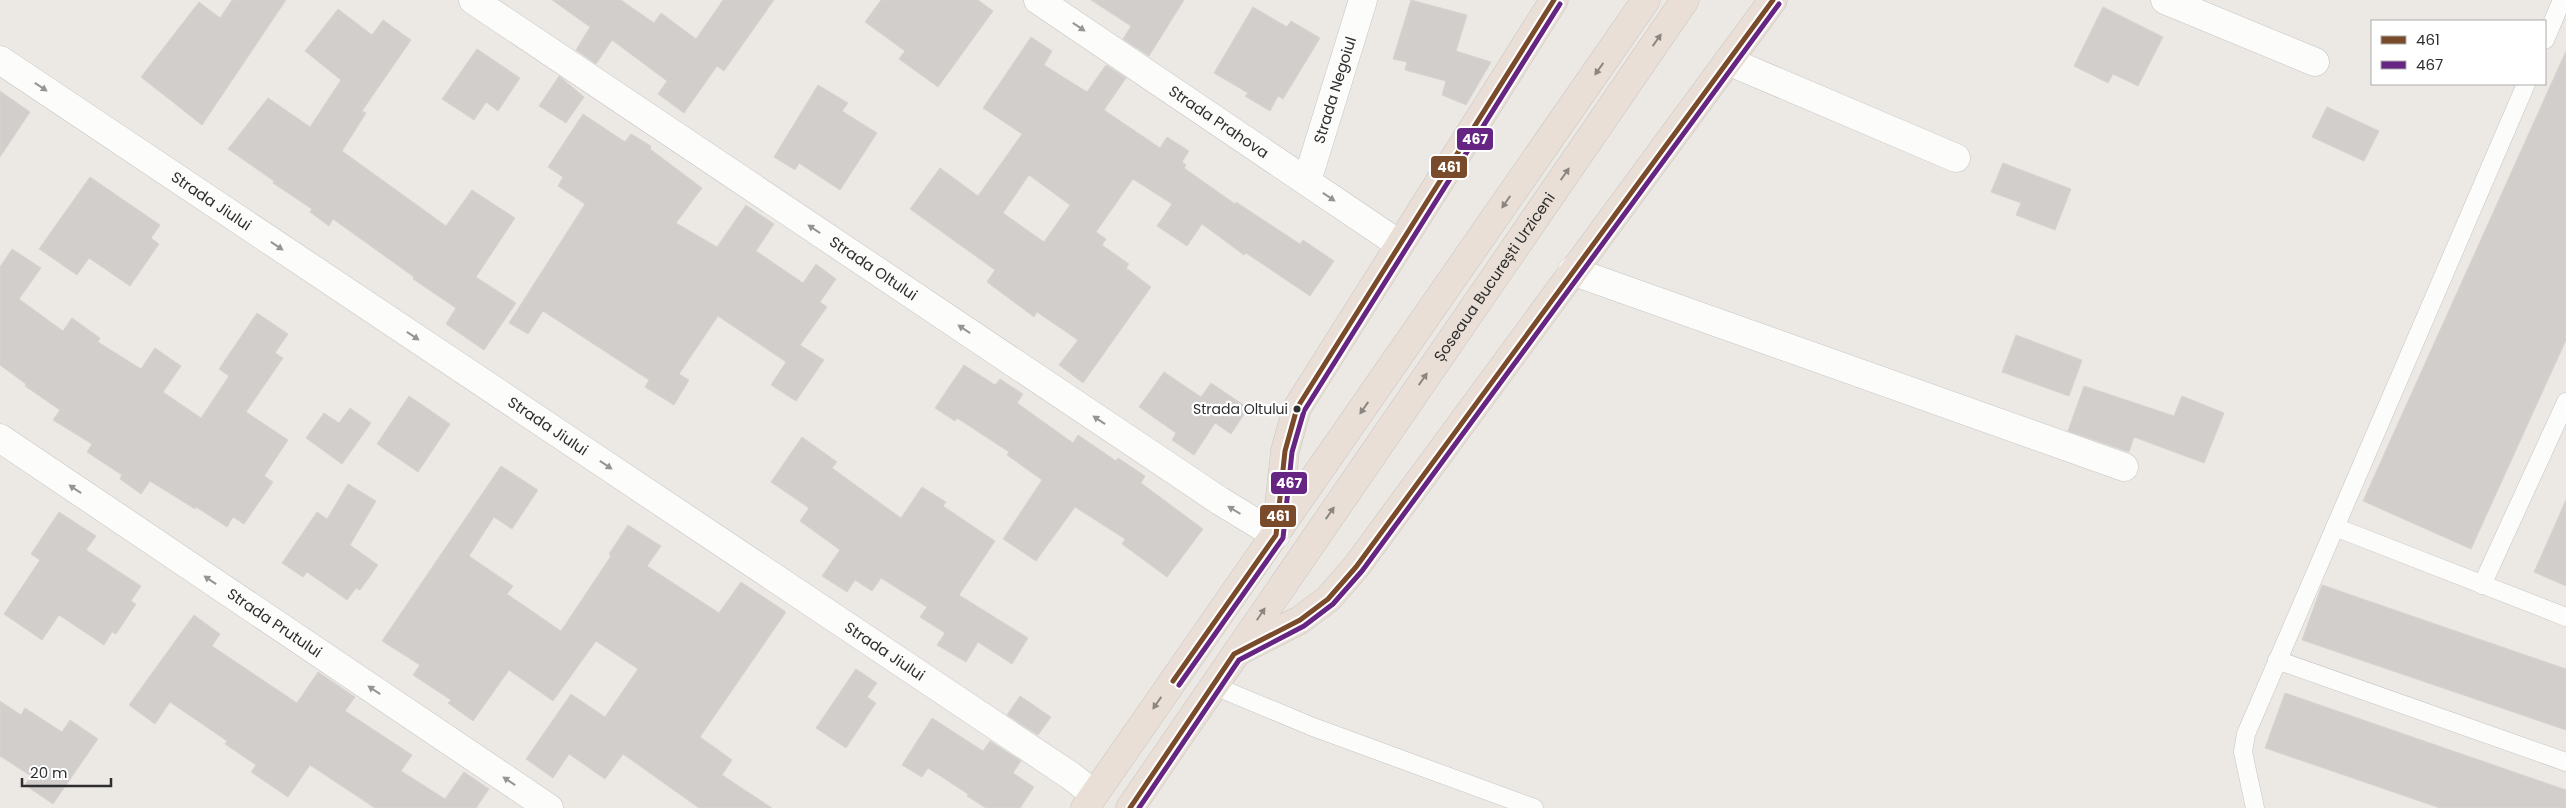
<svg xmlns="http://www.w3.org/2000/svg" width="2566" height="808" font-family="Poppins,sans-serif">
	<rect width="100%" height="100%" fill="#ece8e4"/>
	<g fill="#d1cecb" stroke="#d7d4d0" fill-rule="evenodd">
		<polygon points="232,0 286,0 202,125 141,77 199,2 220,18"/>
		<polygon points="552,0 621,0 654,23 661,13 696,39 723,0 774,0 724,71 717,66 684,113 658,94 667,81 612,40 596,64 576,50 590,27"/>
		<polygon points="881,0 978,0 993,11 938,87 899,59 905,51 865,22"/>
		<polygon points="1091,0 1184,0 1149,56 1123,39 1131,26"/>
		<polygon points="1411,0 1467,15 1456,51 1491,62 1466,105 1442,95 1446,81 1405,70 1407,62 1393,59"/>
		<polygon points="1253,7 1287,27 1291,21 1320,38 1283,99 1278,96 1270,111 1245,96 1248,93 1214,73"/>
		<polygon points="2103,7 2163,37 2138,86 2113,74 2108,83 2074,66"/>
		<polygon points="338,9 372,35 383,20 411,40 362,111 366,113 342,151 446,226 472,190 515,218 476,277 516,303 484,350 446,324 456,308 413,279 414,277 333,219 329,226 310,212 312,209 273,183 274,181 228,149 268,98 310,127 341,80 305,51"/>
		<path d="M1031 37 1052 51 1044 65 1087 92 1106 65 1126 78 1104 110 1160 148 1167 137 1189 151 1182 162 1186 165 1184 168 1235 204 1236 202 1300 244 1303 240 1334 261 1310 296 1246 253 1244 255 1202 224 1187 246 1157 226 1172 204 1133 179 1096 232 1106 239 1102 245 1129 264 1126 268 1151 287 1083 383 1059 365 1078 340 1037 312 1034 317 987 282 995 270 910 209 940 168 978 196 1022 134 983 108ZM1029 175 1070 205 1044 242 1003 213Z"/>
		<polygon points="477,49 520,78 498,111 486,102 474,120 442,99"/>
		<polygon points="2566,51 2566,340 2471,549 2363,501"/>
		<polygon points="559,76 584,97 566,123 539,106"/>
		<polygon points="818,85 848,103 842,111 877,133 840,190 799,163 795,170 774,157"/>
		<polygon points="0,91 30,112 0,157"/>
		<polygon points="2327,107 2379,131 2364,161 2312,137"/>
		<polygon points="583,114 625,142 631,134 651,146 650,149 702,188 676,223 717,247 746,205 774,224 756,251 803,283 816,264 836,279 820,302 827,307 800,345 824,360 796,401 771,385 786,362 718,316 679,374 689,380 674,405 645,387 649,380 543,311 528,334 509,323 585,204 558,186 563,177 548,167"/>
		<polygon points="2003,163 2071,189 2055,230 2016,215 2021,203 1991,192"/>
		<polygon points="90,177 160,225 151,238 159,244 130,286 89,258 77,275 39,249"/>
		<polygon points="12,249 41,268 19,299 63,331 72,318 100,338 98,342 141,369 155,348 181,366 163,392 201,418 229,376 219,369 257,313 288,334 275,353 283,358 246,412 288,440 264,476 273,482 244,524 233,517 227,527 196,507 195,509 150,481 141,494 120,479 122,475 87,452 92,444 53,420 60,410 25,386 26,384 0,365 0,267"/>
		<polygon points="2016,335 2082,360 2069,396 2002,372"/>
		<polygon points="964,365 995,385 1000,379 1023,394 1017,403 1073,443 1078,435 1116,461 1118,458 1145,476 1141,483 1203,529 1167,577 1122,544 1125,539 1075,507 1036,561 1003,539 1042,480 1007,455 1009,452 957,418 955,421 935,408"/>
		<polygon points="1164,372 1201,397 1211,383 1248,408 1231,434 1215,423 1194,455 1172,440 1176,433 1139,407"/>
		<polygon points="2084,386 2174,416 2182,396 2224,413 2204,463 2134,437 2129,452 2068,431"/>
		<polygon points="409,396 450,424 418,472 377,444"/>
		<polygon points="350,408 371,423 342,464 306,438 324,413 339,423"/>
		<polygon points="802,437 837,462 832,468 901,518 922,487 946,502 943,506 995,541 959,595 1028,638 1012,664 978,642 966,662 937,645 945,633 920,617 927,607 881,578 872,591 855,580 847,592 822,576 840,550 800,521 809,508 771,482"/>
		<polygon points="501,466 538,490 512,529 494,517 469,556 513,586 507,594 561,631 611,556 609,554 628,525 661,546 647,566 719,613 741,582 786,612 700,737 732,760 722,775 772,808 699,808 623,754 605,779 569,754 553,778 526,759 571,694 605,717 638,669 596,641 553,701 509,670 473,721 448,703 451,700 413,675 420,665 382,641"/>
		<polygon points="348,484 376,501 350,545 378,565 360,590 356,588 347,600 307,572 303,577 282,563 317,512 327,519"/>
		<polygon points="2566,500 2566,586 2534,572"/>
		<polygon points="59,512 96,536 86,550 141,586 131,601 136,604 116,634 112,632 104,645 59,615 42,640 4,614 40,560 31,554"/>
		<polygon points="2322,585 2566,669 2566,730 2302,640"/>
		<polygon points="194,615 220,634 212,646 297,703 318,672 355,697 345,711 412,755 401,771 445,799 464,772 489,789 476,808 375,808 310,765 288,797 251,772 256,765 225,744 227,741 170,702 155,724 129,705"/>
		<polygon points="856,669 877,683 867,697 876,703 846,748 816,728"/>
		<polygon points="2285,693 2566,790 2566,808 2440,808 2265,748"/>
		<polygon points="1020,696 1051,717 1038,735 1007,715"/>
		<polygon points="0,701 21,715 25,708 62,732 70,720 98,739 53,804 25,785 31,776 0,756"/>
		<polygon points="932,718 983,751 990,741 1021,761 1013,773 1034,787 1020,808 986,808 967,796 968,794 928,768 922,777 902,765"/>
	</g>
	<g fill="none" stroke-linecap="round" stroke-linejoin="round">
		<defs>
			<g id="lane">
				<polyline points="2545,40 2562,0"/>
				<polyline points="2335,527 2566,617"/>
				<polyline points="2482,585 2566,402"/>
				<polyline points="2277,660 2566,762"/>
				<polyline points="1212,685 1313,727 1534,808"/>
				<polyline points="2255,808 2243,752 2246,734 2526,84"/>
			</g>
			<g id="street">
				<path id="s1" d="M473 0 1220 501 1276 535"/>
				<polyline points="2165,0 2315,62"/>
				<path id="s2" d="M0 60 1071 776 1094 794"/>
				<polyline points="1728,61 1956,158"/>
				<path id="s3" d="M1307 181 1363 0"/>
				<polyline points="1572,271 2124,467"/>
				<path id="s4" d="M0 438 549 808"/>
			</g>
			<g id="secondary">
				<path id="s5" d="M1038 0 1399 244"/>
			</g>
			<g id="highway">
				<polyline points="1276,532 1285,451 1297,408 1554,0"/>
				<polyline points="1237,652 1300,620 1328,599 1356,567 1773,0"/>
				<polyline points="1085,808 1646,0"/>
				<path id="s6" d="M1130 808 1685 0"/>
			</g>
		</defs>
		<use href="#lane" stroke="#c5c4c5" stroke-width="19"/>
		<use href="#street" stroke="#c5c4c5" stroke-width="29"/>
		<use href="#secondary" stroke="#c5c4c5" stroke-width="29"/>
		<use href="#highway" stroke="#c6c5c4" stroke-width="29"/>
		<use href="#lane" stroke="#fcfcfb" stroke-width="18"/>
		<use href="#street" stroke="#fcfcfb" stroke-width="28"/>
		<use href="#secondary" stroke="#fcfcfb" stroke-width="28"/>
		<use href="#highway" stroke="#eadfd6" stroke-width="28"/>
		<defs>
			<g id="bus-1">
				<polyline points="1173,681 1276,535 1285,451 1297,408 1554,0"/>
				<polyline points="1130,808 1234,654 1300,620 1328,599 1356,567 1773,0"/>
			</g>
			<g id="bus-2">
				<polyline points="1179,685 1283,538 1292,452 1304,411 1560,4"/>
				<polyline points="1139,808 1239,660 1304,626 1333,604 1362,571 1779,4"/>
			</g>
		</defs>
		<use href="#bus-1" stroke="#fff" stroke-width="9"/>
		<use href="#bus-2" stroke="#fff" stroke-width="9"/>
		<use href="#bus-1" stroke="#7a4b2a" stroke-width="5"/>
		<use href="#bus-2" stroke="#662483" stroke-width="5"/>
	</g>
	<defs><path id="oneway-solid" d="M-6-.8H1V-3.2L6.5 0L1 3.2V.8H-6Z" transform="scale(1.25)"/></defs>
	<g fill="#959594">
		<use href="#oneway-solid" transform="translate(1079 27) rotate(34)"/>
		<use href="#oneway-solid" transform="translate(41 87) rotate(34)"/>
		<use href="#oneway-solid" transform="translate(1329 197) rotate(34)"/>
		<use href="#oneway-solid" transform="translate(814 229) rotate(-146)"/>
		<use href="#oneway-solid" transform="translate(277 246) rotate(34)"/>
		<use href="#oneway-solid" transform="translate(964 329) rotate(-146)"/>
		<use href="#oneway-solid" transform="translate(413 336) rotate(34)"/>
		<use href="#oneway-solid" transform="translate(1099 420) rotate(-146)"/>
		<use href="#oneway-solid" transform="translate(606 465) rotate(34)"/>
		<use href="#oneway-solid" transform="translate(75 489) rotate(-146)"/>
		<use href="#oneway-solid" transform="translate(1234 510) rotate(-149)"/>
		<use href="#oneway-solid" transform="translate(210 580) rotate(-146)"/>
		<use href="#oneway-solid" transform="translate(374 690) rotate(-146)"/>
		<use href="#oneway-solid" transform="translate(509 781) rotate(-146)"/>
	</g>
	<g fill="#8c8682">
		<use href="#oneway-solid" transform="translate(1657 40) rotate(-55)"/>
		<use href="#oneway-solid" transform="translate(1599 69) rotate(125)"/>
		<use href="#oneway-solid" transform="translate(1565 174) rotate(-55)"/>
		<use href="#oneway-solid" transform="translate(1506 202) rotate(125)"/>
		<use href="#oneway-solid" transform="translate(1423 379) rotate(-55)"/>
		<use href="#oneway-solid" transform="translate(1364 408) rotate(125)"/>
		<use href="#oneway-solid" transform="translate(1330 513) rotate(-55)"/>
		<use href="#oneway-solid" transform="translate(1261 614) rotate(-56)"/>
		<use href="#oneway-solid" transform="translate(1157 703) rotate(125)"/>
	</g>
	<circle fill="#2e2e2e" stroke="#fff" stroke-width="2" cx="1297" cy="409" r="4.5"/>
	<g text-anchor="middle" stroke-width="4.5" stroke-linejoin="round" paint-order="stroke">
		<g font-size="14" fill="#2e2e2e" stroke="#fff" text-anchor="end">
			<text x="1288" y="414">Strada Oltului</text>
		</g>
		<g font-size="15" fill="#2e2e2e" stroke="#fff">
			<text dy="5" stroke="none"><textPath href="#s3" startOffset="95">Strada Negoiul</textPath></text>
			<text dy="5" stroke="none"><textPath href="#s5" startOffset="218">Strada Prahova</textPath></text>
			<text dy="5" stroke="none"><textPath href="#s2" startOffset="254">Strada Jiului</textPath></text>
			<text dy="5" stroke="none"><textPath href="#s1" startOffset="482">Strada Oltului</textPath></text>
			<text dy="5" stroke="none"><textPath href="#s6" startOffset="644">Șoseaua București Urziceni</textPath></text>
			<text dy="5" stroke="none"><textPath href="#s2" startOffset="659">Strada Jiului</textPath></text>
			<text dy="5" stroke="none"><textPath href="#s4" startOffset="331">Strada Prutului</textPath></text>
			<text dy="5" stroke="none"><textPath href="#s2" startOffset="1064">Strada Jiului</textPath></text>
		</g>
	</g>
	<g stroke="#fff" stroke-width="2">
		<rect x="1456" y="127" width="38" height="24" rx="5" fill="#662483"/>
		<rect x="1430" y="155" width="38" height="24" rx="5" fill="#7a4b2a"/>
		<rect x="1270" y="471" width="38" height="24" rx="5" fill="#662483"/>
		<rect x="1259" y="504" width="38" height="24" rx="5" fill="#7a4b2a"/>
	</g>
	<g font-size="14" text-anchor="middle" font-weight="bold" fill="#fff">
		<text x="1475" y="144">467</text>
		<text x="1449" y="172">461</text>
		<text x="1289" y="488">467</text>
		<text x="1278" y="521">461</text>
	</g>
	<rect x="2371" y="20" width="175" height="65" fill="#ffffff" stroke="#ababab"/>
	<rect x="2381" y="36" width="25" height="8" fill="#7a4b2a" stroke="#ababab"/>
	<text x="2416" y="45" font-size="15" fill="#2e2e2e">461</text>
	<rect x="2381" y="61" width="25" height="8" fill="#662483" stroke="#ababab"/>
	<text x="2416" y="70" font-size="15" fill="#2e2e2e">467</text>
	<path d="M22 778v8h89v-8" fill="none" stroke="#2e2e2e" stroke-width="2.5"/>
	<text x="30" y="778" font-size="15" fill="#2e2e2e" stroke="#ffffff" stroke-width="4" paint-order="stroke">20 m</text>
</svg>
